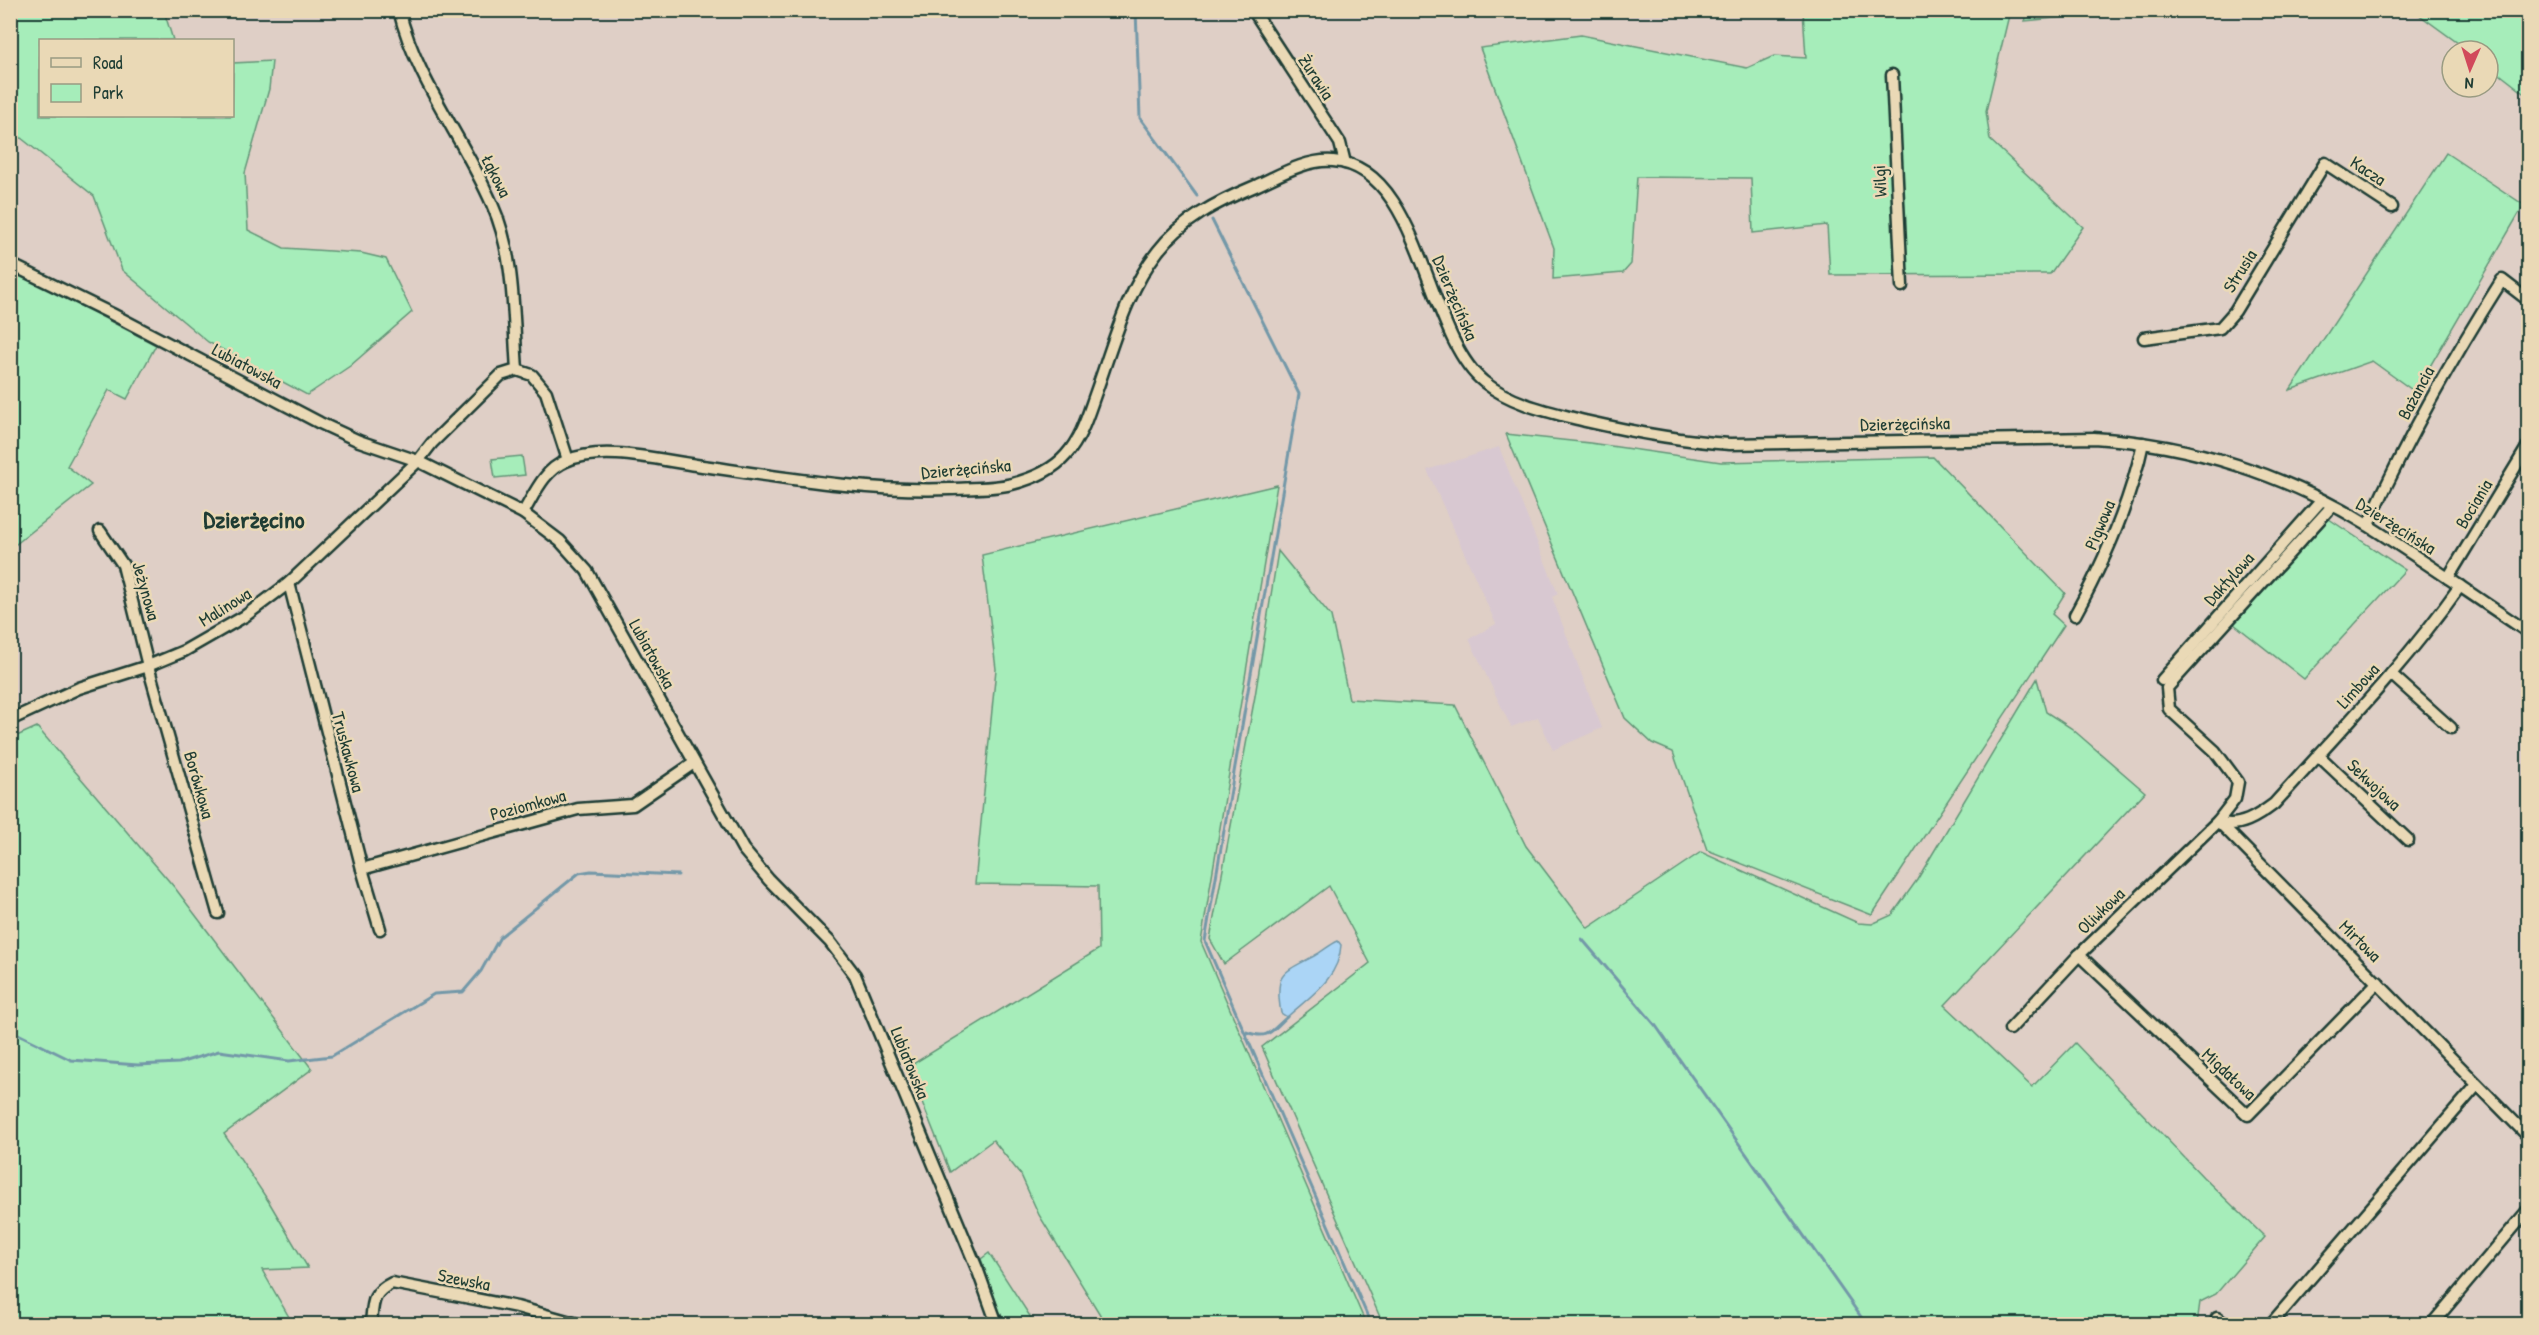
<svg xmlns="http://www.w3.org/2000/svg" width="2539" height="1335" font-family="'Patrick Hand',sans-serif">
	<rect width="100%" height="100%" fill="#dfcfc6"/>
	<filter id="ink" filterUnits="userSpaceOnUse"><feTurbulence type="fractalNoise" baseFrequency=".0167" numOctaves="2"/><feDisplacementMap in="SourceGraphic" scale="12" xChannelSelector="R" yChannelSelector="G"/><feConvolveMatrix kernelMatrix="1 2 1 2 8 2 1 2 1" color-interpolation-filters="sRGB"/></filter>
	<g filter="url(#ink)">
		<polygon fill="#d8c8d1" points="1499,447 1558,594 1552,597 1602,728 1553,750 1538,717 1511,727 1469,639 1496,624 1427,470"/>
		<g fill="#a6edba" stroke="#629577" stroke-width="1.5">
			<polygon points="10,11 164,11 173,40 40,40 40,116 232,116 233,63 272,61 269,89 245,173 248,230 284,248 361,253 386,259 412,312 350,366 307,395 208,342 122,270 94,196 11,130"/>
			<polygon points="1803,11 2010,11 1986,111 1990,140 2083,227 2050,274 1830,275 1827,225 1753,233 1751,178 1637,177 1631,264 1623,273 1553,279 1554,248 1480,48 1581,35 1747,68 1774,56 1806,58"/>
			<polygon points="2028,11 2028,10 2125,11 2025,21"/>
			<polygon points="2414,11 2528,11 2528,96 2488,65 2488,51 2469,51"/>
			<polygon points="2446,153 2524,205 2415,392 2372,361 2290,390"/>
			<polygon points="11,274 20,274 156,345 127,399 109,390 67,466 91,485 11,548"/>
			<polygon points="1506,434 1590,443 1721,462 1933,457 2065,593 2052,614 2064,625 1872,915 1707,850 1673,752 1652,743 1625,718"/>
			<polygon points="522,456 525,475 495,478 492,459"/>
			<polygon points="1277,485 1201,942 1366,1324 1099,1324 1104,1321 1039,1215 1021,1175 993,1140 950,1172 908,1067 1099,949 1098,886 975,884 996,669 982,555"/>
			<polygon points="2329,519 2405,570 2304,679 2234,624"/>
			<polygon points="1278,551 1331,616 1349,699 1455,705 1526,846 1588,928 1701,852 1858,923 1872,924 1892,915 1917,880 2037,679 2046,712 2071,728 2145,792 1945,1005 2032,1087 2075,1043 2203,1177 2265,1237 2216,1294 2200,1302 2197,1324 1383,1324 1262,1047 1370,963 1329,886 1224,964 1210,939 1255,696"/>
			<polygon points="37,727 175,888 312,1069 224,1134 269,1202 308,1268 262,1270 293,1324 11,1324 10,739"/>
			<polygon points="989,1253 1035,1324 1004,1324 981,1259"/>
		</g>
		<path fill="#abd5f6" stroke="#7398a8" stroke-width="1.5" d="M1338 941 1341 945C1339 979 1310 996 1287 1017L1281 1013C1274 973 1282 973 1314 956 1322 952 1329 945 1338 941Z"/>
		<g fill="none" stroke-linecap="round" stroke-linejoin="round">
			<g stroke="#7398a8" stroke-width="3">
				<polyline points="1136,10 1140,118 1197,196"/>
				<polyline points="1212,220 1299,394 1205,941 1371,1324"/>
				<polyline points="1582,939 1656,1026 1866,1324"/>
				<polyline points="10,1030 71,1060 138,1065 179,1063 219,1051 289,1061 332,1056 434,994 463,992 481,971 500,937 579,873 591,871 678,875"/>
				<path d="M1246 1032C1269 1040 1270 1032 1287 1017"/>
			</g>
			<defs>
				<g id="minor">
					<path d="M399 10C416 80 464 139 492 204 515 255 513 315 517 370"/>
					<polyline points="1253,10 1340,143 1345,163"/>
					<polyline points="1892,75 1902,286"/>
					<polyline points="10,264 112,314 320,423 359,441 418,461 523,513 560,541 587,571 743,849 769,880 830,942 855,975 978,1271 997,1324"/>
					<polyline points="2144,338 2220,328 2235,311 2325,163 2392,207"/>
					<path d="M523 513C535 493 544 470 566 461 602 445 659 460 696 465 780 477 866 492 950 489 971 488 992 489 1012 484 1031 479 1053 470 1066 455 1082 437 1088 414 1096 392 1113 345 1126 292 1158 251 1182 220 1217 202 1253 187 1278 176 1305 159 1333 161 1422 167 1425 335 1484 382 1513 405 1550 412 1585 421 1633 432 1680 441 1730 444L2094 438C2191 444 2287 475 2369 526 2423 560 2475 597 2528 632"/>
					<path d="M2368 525C2406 440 2452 359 2502 280L2528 300"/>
					<polyline points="100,531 123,565 148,666 218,913"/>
					<polyline points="2448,578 2528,446"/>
					<polyline points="289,583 362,869 380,929"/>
					<path d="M2075 615C2105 560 2130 504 2143 443"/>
					<polyline points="2391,674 2451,728"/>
					<polyline points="2162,680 2321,501"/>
					<polyline points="10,720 79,688 148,666 184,651 245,616 289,583 418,461 432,443 501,375 517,370 532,375 546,392 568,460"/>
					<polyline points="2318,755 2408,840"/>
					<polyline points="2218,821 2528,1136"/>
					<path d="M2219 822C2239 829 2258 816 2274 804 2338 733 2405 664 2460 586"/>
					<polyline points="362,869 578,809 633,805 694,763"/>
					<polyline points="2079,955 2248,1115 2378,982"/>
					<polyline points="2010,1029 2079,955 2218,821 2235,799 2238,782 2215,751 2169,709 2167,688 2332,506"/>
					<polyline points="2217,1318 2225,1324"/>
					<path d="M371 1324C373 1304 371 1293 392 1283L517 1307 578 1324"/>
					<polyline points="2271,1324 2477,1085"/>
					<polyline points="2432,1324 2528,1210"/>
				</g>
			</defs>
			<use href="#minor" stroke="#1f3d34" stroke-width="15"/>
			<use href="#minor" stroke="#ead9b6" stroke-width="10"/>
		</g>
	</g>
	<g text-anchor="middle" stroke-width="5" stroke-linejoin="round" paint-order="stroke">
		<g font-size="18" fill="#1f3d34" stroke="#ead9b6">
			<text transform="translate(1316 77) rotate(57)" y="6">Żurawia</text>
			<text transform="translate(2368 171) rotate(33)" y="6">Kacza</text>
			<text transform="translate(496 176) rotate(63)" y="6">Łąkowa</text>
			<text transform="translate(1880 181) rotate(-93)" y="6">Wilgi</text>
			<text transform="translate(2240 271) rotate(-58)" y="6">Strusia</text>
			<text transform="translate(1455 298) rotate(67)" y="6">Dzierżęcińska</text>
			<text transform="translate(247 366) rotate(28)" y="6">Lubiatowska</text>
			<text transform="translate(2416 393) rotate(-62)" y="6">Bażancia</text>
			<text transform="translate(1905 424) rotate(-1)" y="6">Dzierżęcińska</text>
			<text transform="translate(966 469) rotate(-5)" y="6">Dzierżęcińska</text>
			<text transform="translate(2474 504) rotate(-59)" y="6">Bociania</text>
			<text transform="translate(2100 525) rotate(-67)" y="6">Pigwowa</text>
			<text transform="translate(2396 526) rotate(32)" y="6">Dzierżęcińska</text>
			<text transform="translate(2229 579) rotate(-48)" y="6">Daktylowa</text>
			<text transform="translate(146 591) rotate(74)" y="6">Jeżynowa</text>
			<text transform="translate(225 607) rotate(-32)" y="6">Malinowa</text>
			<text transform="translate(652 654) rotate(61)" y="6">Lubiatowska</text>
			<text transform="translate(2358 686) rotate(-48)" y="6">Limbowa</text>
			<text transform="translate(348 752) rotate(75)" y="6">Truskawkowa</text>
			<text transform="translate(199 785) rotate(74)" y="6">Borówkowa</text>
			<text transform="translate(2374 785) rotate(43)" y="6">Sekwojowa</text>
			<text transform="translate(528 805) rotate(-15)" y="6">Poziomkowa</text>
			<text transform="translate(2101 911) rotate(-44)" y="6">Oliwkowa</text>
			<text transform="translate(2360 941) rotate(45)" y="6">Mirtowa</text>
			<text transform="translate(910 1063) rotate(68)" y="6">Lubiatowska</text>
			<text transform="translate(2229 1074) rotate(43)" y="6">Migdałowa</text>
			<text transform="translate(464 1280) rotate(11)" y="6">Szewska</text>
		</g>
		<g font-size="24" font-weight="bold" fill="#1f3d34" stroke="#ead9b6">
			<text x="254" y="528">Dzierżęcino</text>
		</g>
	</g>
	<rect width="2539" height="1335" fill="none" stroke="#ead9b6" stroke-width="36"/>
	<rect x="18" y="18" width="2503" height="1299" fill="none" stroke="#1f3d34" stroke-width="2" filter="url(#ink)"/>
	<rect x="39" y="39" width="195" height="78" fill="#ead9b6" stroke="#999b82" stroke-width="1.5"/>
	<rect x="51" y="58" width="30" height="9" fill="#ead9b6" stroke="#999b82" stroke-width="1.5"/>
	<text x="93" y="69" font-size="18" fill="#1f3d34">Road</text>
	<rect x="51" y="84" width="30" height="18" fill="#a6edba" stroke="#999b82" stroke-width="1.5"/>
	<text x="93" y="99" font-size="18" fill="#1f3d34">Park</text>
	<g transform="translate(2470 69) rotate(183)"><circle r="28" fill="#ead9b6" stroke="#999b82" stroke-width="1.5"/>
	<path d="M0-4.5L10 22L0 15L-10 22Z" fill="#d1495b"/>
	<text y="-9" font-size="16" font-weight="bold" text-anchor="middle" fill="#1f3d34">N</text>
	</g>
</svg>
